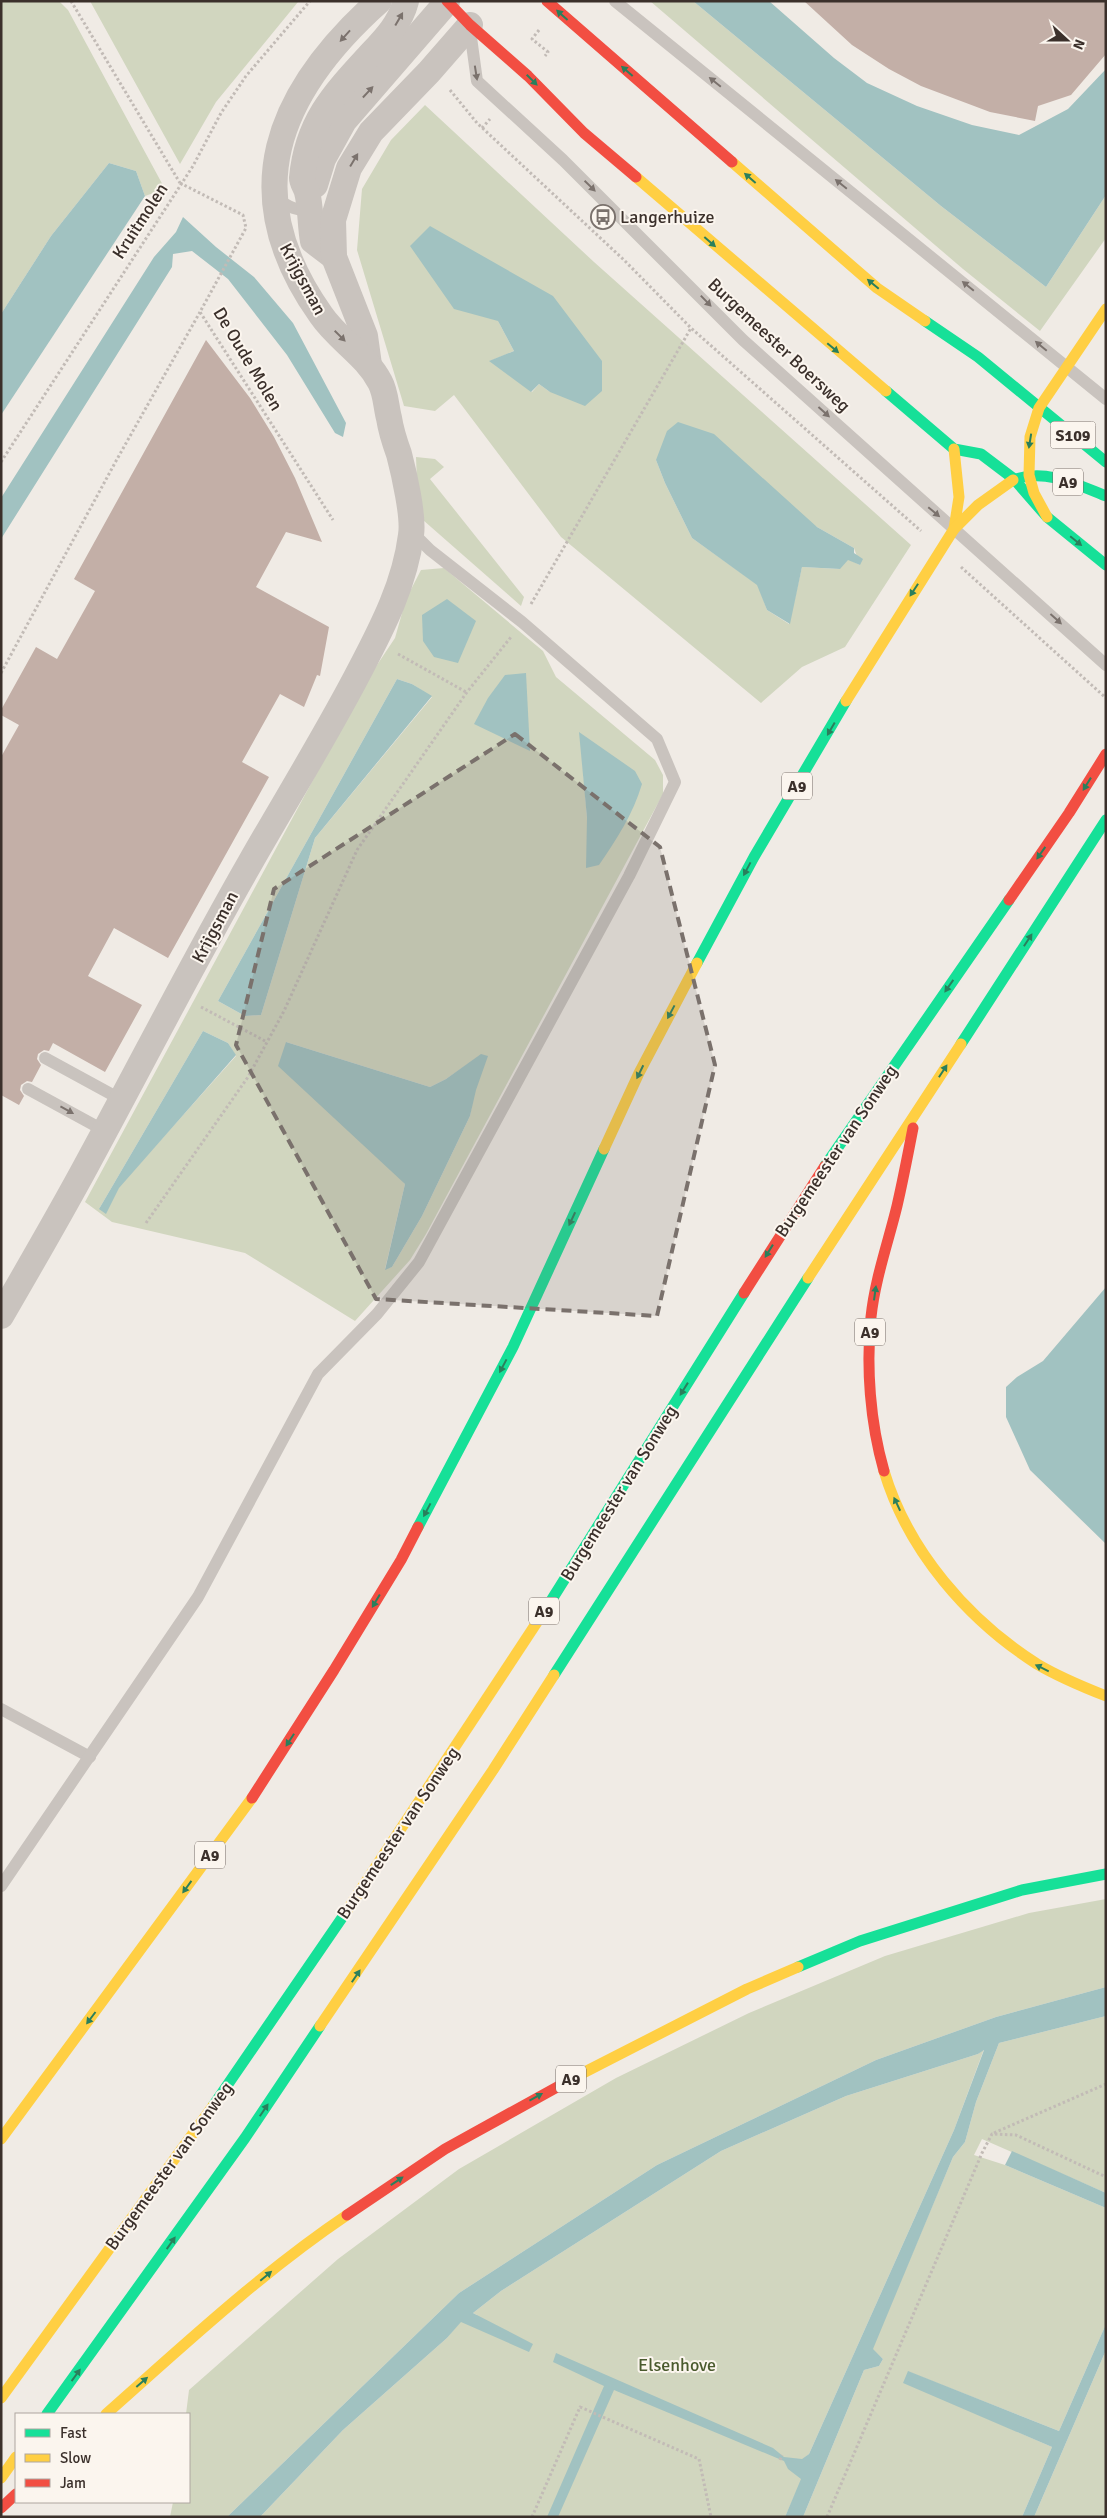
<svg xmlns="http://www.w3.org/2000/svg" width="1107" height="2518" font-family="Signika,sans-serif">
	<rect width="100%" height="100%" fill="#f0ebe5"/>
	<g fill="#d1d6bf" fill-rule="evenodd">
		<polygon points="1,1 59,1 68,10 165,189 145,196 136,171 109,163 51,236 1,314"/>
		<polygon points="90,1 298,1 298,2 216,102 180,164"/>
		<polygon points="650,1 693,1 941,206 1046,287 1106,195 1106,238 1040,331 963,269"/>
		<path d="M425 105 594 262 911 545 845 647 802 667 761 703 561 537 454 395 435 411 404 406 357 250 362 189 391 140ZM498 321 550 392 539 384 532 392 490 361 514 351ZM656 460 817 527 854 548 860 565 848 559 839 569 802 567 789 624 767 610 758 585 692 538 665 483Z"/>
		<polygon points="416,457 435,459 444,467 430,479 524,597 521,606 423,520 417,482"/>
		<path d="M444 568 543 651 556 677 655 760 663 775V794L426 1234 410 1260 355 1321 245 1253 112 1222 85 1202 367 680 395 638 406 599 421 570ZM397 679 412 684 432 697 315 838 261 1015 245 1016 218 1001ZM580 732 599 864 587 867V818ZM203 1031 228 1043 236 1056 99 1209ZM286 1042 430 1087 446 1079 481 1055 470 1116 422 1216 392 1267 385 1269 405 1184Z"/>
		<polygon points="1106,1899 1106,1987 996,2017 876,2060 657,2165 459,2293 227,2517 170,2517 173,2502 189,2502 189,2414 186,2414 189,2390 338,2259 459,2169 616,2078 749,2013 885,1956 1029,1913"/>
		<polygon points="1106,2016 1106,2193 982,2139 974,2155 1005,2165 1106,2208 1106,2324 1059,2431 909,2372 904,2382 1052,2447 1022,2517 803,2517 864,2370 879,2366 883,2359 872,2349 953,2157 965,2142 976,2102 999,2043"/>
		<polygon points="984,2049 954,2130 809,2454 803,2459 793,2472 802,2479 785,2517 260,2517 343,2430 447,2338 461,2321 477,2315 473,2313 501,2291 721,2151 846,2096 978,2054"/>
		<polygon points="1106,2350 1106,2517 1034,2517"/>
	</g>
	<g fill="#a1c2c1">
		<polygon points="693,1 769,1 834,58 867,83 917,106 972,125 1019,135 1068,109 1106,69 1106,195 1046,287 941,206"/>
		<polygon points="109,163 136,171 145,196 1,415 1,314 51,236"/>
		<polygon points="183,217 216,247 254,277 293,323 346,423 343,437 335,433 287,355 228,279 192,251 173,254 172,267 1,539 1,498 154,257 176,232"/>
		<polygon points="430,226 553,296 602,361 602,391 585,406 550,392 539,384 531,392 489,361 514,351 498,321 454,309 410,246"/>
		<polygon points="678,422 714,434 817,527 854,548 854,553 863,559 860,565 848,560 840,569 802,567 790,624 767,610 757,585 692,538 665,483 656,460 667,431"/>
		<polygon points="447,599 476,621 458,663 434,657 423,641 422,615"/>
		<polygon points="526,673 530,751 474,724 488,698 505,675"/>
		<polygon points="397,679 412,684 432,696 315,838 261,1015 245,1016 218,1001"/>
		<path d="M579 732 635 771 642 784C633 814 617 839 599 865L586 868 587 818Z"/>
		<polygon points="203,1031 228,1043 236,1055 119,1188 106,1214 99,1209"/>
		<polygon points="286,1042 430,1087 446,1079 481,1054 488,1056 476,1090 470,1116 422,1216 392,1267 385,1270 405,1184 278,1066"/>
		<polygon points="1106,1287 1106,1544 1030,1470 1006,1417 1006,1387 1017,1377 1043,1361"/>
		<polygon points="1106,1987 1106,2016 999,2043 976,2102 965,2142 953,2157 873,2349 883,2359 879,2366 864,2370 803,2517 785,2517 801,2479 788,2469 784,2461 614,2390 558,2517 547,2517 604,2386 553,2362 556,2353 773,2448 784,2457 802,2459 809,2454 954,2130 984,2050 978,2054 846,2096 721,2151 501,2291 473,2313 533,2344 529,2352 461,2322 447,2338 343,2430 260,2517 227,2517 459,2293 657,2165 876,2060 996,2017"/>
		<polygon points="1012,2151 1106,2193 1106,2208 1005,2165"/>
		<polygon points="1106,2324 1106,2350 1034,2517 1022,2517 1052,2447 903,2383 908,2371 1059,2431"/>
	</g>
	<g fill="#c3afa7">
		<polygon points="804,1 1106,1 1106,54 1071,95 1038,106 1035,121 990,112 921,86 889,69 852,45"/>
		<polygon points="206,340 250,398 274,437 295,478 322,542 286,532 256,587 329,627 320,676 317,675 304,707 280,694 242,762 269,777 168,958 114,928 88,976 142,1005 105,1072 53,1043 49,1051 44,1050 38,1054 37,1059 41,1065 32,1082 27,1081 21,1085 20,1090 24,1096 19,1105 1,1095 1,757 19,725 1,715 1,710 36,647 57,659 95,591 74,579"/>
	</g>
	<g fill="none" stroke-linecap="round" stroke-linejoin="round">
		<g stroke="#c2bbb6" stroke-width="3" stroke-dasharray="2.5 2.5" stroke-linecap="butt">
			<polyline points="71,1 180,183"/>
			<polyline points="539,30 532,39 548,52 545,56"/>
			<polyline points="450,90 477,123 624,260 691,328 921,531"/>
			<polyline points="482,128 490,119"/>
			<polyline points="180,183 243,215 246,228 200,312 333,520"/>
			<polyline points="1,462 193,166 221,113 246,76 310,1"/>
			<polyline points="961,567 1106,698"/>
			<polyline points="531,604 691,328"/>
			<polyline points="398,654 466,692"/>
			<polyline points="1,673 116,461 200,312"/>
			<polyline points="201,1007 267,1042"/>
			<polyline points="146,1223 248,1077 284,1011 357,850 467,692 511,637"/>
			<polyline points="994,2133 1106,2084"/>
			<polyline points="780,2460 782,2455"/>
			<polyline points="532,2517 580,2407 699,2459 711,2517"/>
			<polyline points="827,2517 982,2153 992,2134 1016,2135 1106,2177"/>
		</g>
		<g stroke="#c9c3be" stroke-width="12">
			<polyline points="615,1 1106,399"/>
			<polyline points="470,30 477,81 563,160 743,340 1106,665"/>
			<path d="M277 197C286 207 299 212 312 209"/>
			<polyline points="45,1058 122,1100"/>
			<polyline points="28,1089 105,1131"/>
			<polyline points="1,1709 90,1757"/>
			<polyline points="1,1886 198,1597 318,1374 377,1314 419,1262 629,876 675,782 657,739 522,622 430,550 412,532"/>
		</g>
		<g stroke="#c9c3be" stroke-width="26">
			<polyline points="315,185 323,159 344,121 447,2"/>
			<path d="M334 257 313 241C310 225 311 207 307 192 306 187 302 183 302 178 307 123 333 95 368 57 384 40 400 24 406 1"/>
			<polyline points="369,365 365,336 334,257 333,220 349,168 371,132 429,72 470,25"/>
			<path d="M1 1316C30 1266 59 1216 86 1166 141 1065 193 962 250 863 287 798 327 734 361 668 383 626 405 583 411 535 414 517 404 473 399 454 395 443 391 431 389 418 386 407 386 393 380 382 366 355 338 340 321 315 235 194 276 93 379 1"/>
		</g>
		<g stroke="#16e098" stroke-width="11">
			<polyline points="925,321 978,357 1106,462"/>
			<polyline points="886,391 954,449 981,454 1014,479 1047,517 1106,565"/>
			<path d="M1013 480C1045 468 1076 484 1106 496"/>
			<polyline points="697,963 754,857 846,701"/>
			<polyline points="961,1044 1106,820"/>
			<polyline points="825,1166 1009,900"/>
			<polyline points="418,1527 513,1347 604,1149"/>
			<polyline points="549,1604 744,1293"/>
			<polyline points="554,1675 808,1278"/>
			<polyline points="798,1967 860,1941 1022,1890 1106,1874"/>
			<polyline points="213,2106 346,1912"/>
			<polyline points="47,2414 245,2138 320,2026"/>
		</g>
		<g stroke="#ffcf43" stroke-width="11">
			<polyline points="732,162 877,288 925,321"/>
			<polyline points="636,177 886,391"/>
			<polyline points="954,449 959,497 954,529"/>
			<polyline points="1047,517 1034,493 1029,475 1030,437 1039,408 1106,309"/>
			<polyline points="846,701 954,529 978,505 1013,480"/>
			<polyline points="604,1149 639,1073 697,963"/>
			<polyline points="808,1278 961,1044"/>
			<path d="M884 1471C908 1551 968 1620 1037 1664 1059 1677 1083 1687 1106 1696"/>
			<polyline points="346,1912 549,1604"/>
			<polyline points="320,2026 493,1770 554,1675"/>
			<polyline points="579,2075 747,1989 798,1967"/>
			<polyline points="1,2139 252,1798"/>
			<polyline points="1,2398 213,2106"/>
			<path d="M106 2414C184 2345 261 2273 347 2215"/>
			<polyline points="1,2478 16,2457"/>
		</g>
		<g stroke="#f24e42" stroke-width="11">
			<polyline points="447,1 470,25 528,76 584,133 636,177"/>
			<polyline points="547,1 732,162"/>
			<polyline points="1009,900 1069,813 1106,754"/>
			<polyline points="744,1293 825,1166"/>
			<path d="M884 1471C870 1422 866 1367 871 1317 875 1279 888 1243 897 1206 903 1180 908 1154 913 1128"/>
			<polyline points="252,1798 334,1670 401,1560 418,1527"/>
			<polyline points="347,2215 445,2149 579,2075"/>
			<polyline points="1,2508 16,2494"/>
		</g>
	</g>
	<defs><path id="oneway-solid" d="M-6-.8H1V-3.2L6.5 0L1 3.2V.8H-6Z" transform="scale(1.25)"/></defs>
	<g fill="#2a7f5c">
		<use href="#oneway-solid" transform="translate(562 15) rotate(-138)"/>
		<use href="#oneway-solid" transform="translate(627 71) rotate(-139)"/>
		<use href="#oneway-solid" transform="translate(532 80) rotate(45)"/>
		<use href="#oneway-solid" transform="translate(750 178) rotate(-139)"/>
		<use href="#oneway-solid" transform="translate(710 242) rotate(41)"/>
		<use href="#oneway-solid" transform="translate(873 284) rotate(-140)"/>
		<use href="#oneway-solid" transform="translate(833 348) rotate(40)"/>
		<use href="#oneway-solid" transform="translate(1030 441) rotate(99)"/>
		<use href="#oneway-solid" transform="translate(1076 541) rotate(39)"/>
		<use href="#oneway-solid" transform="translate(914 590) rotate(123)"/>
		<use href="#oneway-solid" transform="translate(831 729) rotate(120)"/>
		<use href="#oneway-solid" transform="translate(1087 784) rotate(122)"/>
		<use href="#oneway-solid" transform="translate(1041 853) rotate(125)"/>
		<use href="#oneway-solid" transform="translate(747 869) rotate(118)"/>
		<use href="#oneway-solid" transform="translate(1028 940) rotate(-57)"/>
		<use href="#oneway-solid" transform="translate(949 986) rotate(125)"/>
		<use href="#oneway-solid" transform="translate(671 1012) rotate(118)"/>
		<use href="#oneway-solid" transform="translate(943 1071) rotate(-57)"/>
		<use href="#oneway-solid" transform="translate(640 1072) rotate(116)"/>
		<use href="#oneway-solid" transform="translate(572 1219) rotate(115)"/>
		<use href="#oneway-solid" transform="translate(769 1251) rotate(122)"/>
		<use href="#oneway-solid" transform="translate(875 1293) rotate(-82)"/>
		<use href="#oneway-solid" transform="translate(503 1366) rotate(118)"/>
		<use href="#oneway-solid" transform="translate(684 1389) rotate(122)"/>
		<use href="#oneway-solid" transform="translate(897 1504) rotate(-115)"/>
		<use href="#oneway-solid" transform="translate(427 1510) rotate(118)"/>
		<use href="#oneway-solid" transform="translate(376 1601) rotate(121)"/>
		<use href="#oneway-solid" transform="translate(1042 1668) rotate(-154)"/>
		<use href="#oneway-solid" transform="translate(290 1740) rotate(123)"/>
		<use href="#oneway-solid" transform="translate(187 1887) rotate(126)"/>
		<use href="#oneway-solid" transform="translate(356 1976) rotate(-56)"/>
		<use href="#oneway-solid" transform="translate(91 2018) rotate(127)"/>
		<use href="#oneway-solid" transform="translate(536 2097) rotate(-29)"/>
		<use href="#oneway-solid" transform="translate(264 2110) rotate(-56)"/>
		<use href="#oneway-solid" transform="translate(397 2181) rotate(-34)"/>
		<use href="#oneway-solid" transform="translate(171 2243) rotate(-55)"/>
		<use href="#oneway-solid" transform="translate(266 2276) rotate(-40)"/>
		<use href="#oneway-solid" transform="translate(76 2375) rotate(-54)"/>
		<use href="#oneway-solid" transform="translate(142 2382) rotate(-41)"/>
	</g>
	<g fill="#7b726d">
		<use href="#oneway-solid" transform="translate(399 19) rotate(-60)"/>
		<use href="#oneway-solid" transform="translate(345 36) rotate(132)"/>
		<use href="#oneway-solid" transform="translate(476 73) rotate(81)"/>
		<use href="#oneway-solid" transform="translate(715 82) rotate(-141)"/>
		<use href="#oneway-solid" transform="translate(368 92) rotate(-47)"/>
		<use href="#oneway-solid" transform="translate(354 160) rotate(-59)"/>
		<use href="#oneway-solid" transform="translate(841 184) rotate(-141)"/>
		<use href="#oneway-solid" transform="translate(590 186) rotate(44)"/>
		<use href="#oneway-solid" transform="translate(968 286) rotate(-141)"/>
		<use href="#oneway-solid" transform="translate(706 301) rotate(46)"/>
		<use href="#oneway-solid" transform="translate(340 336) rotate(45)"/>
		<use href="#oneway-solid" transform="translate(1041 346) rotate(-140)"/>
		<use href="#oneway-solid" transform="translate(824 412) rotate(42)"/>
		<use href="#oneway-solid" transform="translate(934 512) rotate(40)"/>
		<use href="#oneway-solid" transform="translate(1056 619) rotate(42)"/>
		<use href="#oneway-solid" transform="translate(67 1110) rotate(29)"/>
	</g>
	<path fill="#7a716c" fill-opacity="0.2" stroke="#7a716c" stroke-width="4" stroke-dasharray="10 6" stroke-linejoin="round" d="M515 734 660 847 715 1065 657 1316 376 1299 236 1045 274 889Z"/>
	<defs>
		<symbol id="bus-ring" viewBox="-11 -11 22 22"><circle r="9.5" fill="#fbf5ee" stroke="#7a716c" stroke-width="1.5"/><path d="M-5-6H5V4H4V6H2V4H-2V6H-4V4H-5ZM-3.5-4V0h7V-4ZM-3.5 1.2v1.5H-2V1.2ZM2 1.2v1.5H3.5V1.2Z" fill="#7a716c"/></symbol>
	</defs>
	<g fill-rule="evenodd">
		<use href="#bus-ring" x="589" y="203" width="28" height="28"/>
	</g>
	<g text-anchor="middle" stroke-width="4" stroke-linejoin="round" paint-order="stroke">
		<g fill="#fbf5ee" stroke="#756b66" stroke-width="1">
			<rect x="1050.5" y="421.5" width="45" height="27" rx="4"/>
			<rect x="1053" y="468.5" width="30" height="27" rx="4"/>
			<rect x="782" y="772.5" width="30" height="27" rx="4"/>
			<rect x="855" y="1318.5" width="30" height="27" rx="4"/>
			<rect x="529" y="1597.5" width="30" height="27" rx="4"/>
			<rect x="195" y="1841.5" width="30" height="27" rx="4"/>
			<rect x="556" y="2065.5" width="30" height="27" rx="4"/>
		</g>
		<g font-size="16" font-weight="bold" fill="#3b302b">
			<text x="1073" y="441">S109</text>
			<text x="1068" y="488">A9</text>
			<text x="797" y="792">A9</text>
			<text x="870" y="1338">A9</text>
			<text x="544" y="1617">A9</text>
			<text x="210" y="1861">A9</text>
			<text x="571" y="2085">A9</text>
		</g>
		<g font-size="18" fill="#3b302b" stroke="#fbf5ee" text-anchor="start">
			<text x="620" y="223">Langerhuize</text>
		</g>
		<g font-size="18" fill="#3b302b" stroke="#fbf5ee">
			<text transform="translate(140 221) rotate(-57)" y="6">Kruitmolen</text>
			<text transform="translate(303 279) rotate(62)" y="6">Krijgsman</text>
			<text transform="translate(779 345) rotate(43)" y="6">Burgemeester Boersweg</text>
			<text transform="translate(248 359) rotate(59)" y="6">De Oude Molen</text>
			<text transform="translate(215 927) rotate(-62)" y="6">Krijgsman</text>
			<text transform="translate(836 1151) rotate(-56)" y="6">Burgemeester van Sonweg</text>
			<text transform="translate(619 1493) rotate(-58)" y="6">Burgemeester van Sonweg</text>
			<text transform="translate(398 1833) rotate(-56)" y="6">Burgemeester van Sonweg</text>
			<text transform="translate(169 2166) rotate(-54)" y="6">Burgemeester van Sonweg</text>
		</g>
		<g font-size="18" fill="#4a5a2e" stroke="#fbf5ee">
			<text x="677" y="2371">Elsenhove</text>
		</g>
	</g>
	<rect width="1107" height="2518" fill="none" stroke="#3b302b" stroke-width="5"/>
	<rect x="15" y="2413" width="175" height="90" fill="#fbf5ee" stroke="#aea6a0"/>
	<rect x="25" y="2429" width="25" height="8" fill="#16e098" stroke="#aea6a0"/>
	<text x="60" y="2438" font-size="15" fill="#3b302b">Fast</text>
	<rect x="25" y="2454" width="25" height="8" fill="#ffcf43" stroke="#aea6a0"/>
	<text x="60" y="2463" font-size="15" fill="#3b302b">Slow</text>
	<rect x="25" y="2479" width="25" height="8" fill="#f24e42" stroke="#aea6a0"/>
	<text x="60" y="2488" font-size="15" fill="#3b302b">Jam</text>
	<g transform="translate(1067 40) rotate(111)" stroke="#fbf5ee" stroke-width="4" paint-order="stroke">
	<path d="M0-4L9 19L0 12L-9 19Z" fill="#3b302b"/>
	<text y="-8" font-size="14" font-weight="bold" text-anchor="middle" fill="#3b302b">N</text>
	</g>
</svg>
